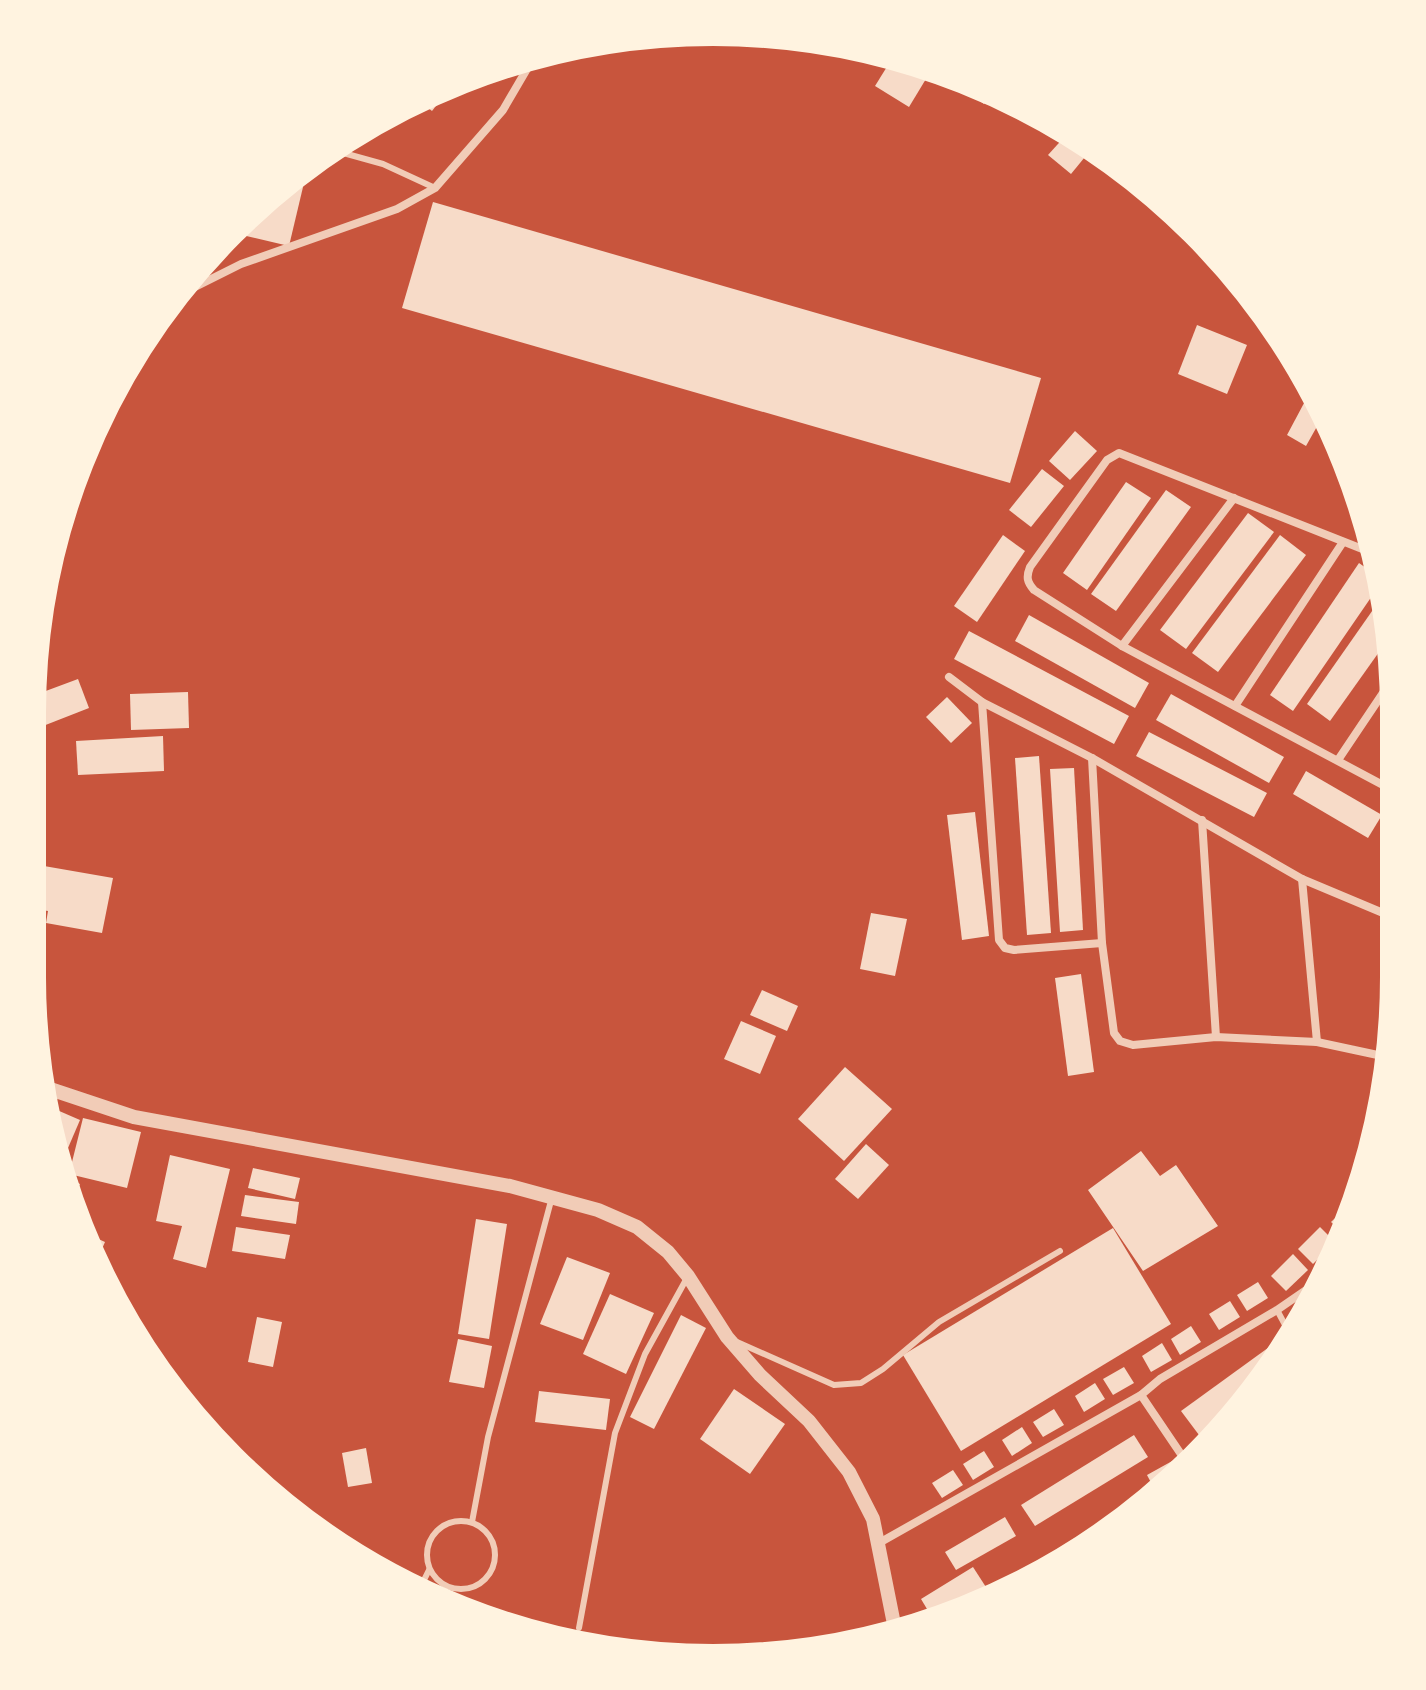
<svg xmlns="http://www.w3.org/2000/svg" width="1426" height="1690" font-family="'Fira Sans Condensed',sans-serif">
	<rect width="100%" height="100%" fill="#c8553d"/>
	<g fill="#f7dbc8">
		<polygon points="893,57 932,69 909,107 875,86"/>
		<polygon points="472,76 461,89 451,82 452,82"/>
		<polygon points="968,80 993,92 984,104 962,88"/>
		<polygon points="445,86 449,89 432,111 418,100"/>
		<polygon points="1067,134 1089,152 1071,174 1048,155"/>
		<polygon points="308,166 289,246 229,232 230,230"/>
		<polygon points="433,202 1041,378 1010,483 402,308"/>
		<polygon points="1197,325 1247,345 1227,394 1178,374"/>
		<polygon points="1311,390 1324,414 1306,446 1287,435"/>
		<polygon points="1075,431 1097,451 1070,480 1049,461"/>
		<polygon points="1042,469 1064,486 1031,527 1009,510"/>
		<polygon points="1126,482 1151,498 1087,590 1063,573"/>
		<polygon points="1166,490 1191,507 1116,611 1091,594"/>
		<polygon points="1248,513 1274,532 1186,649 1160,630"/>
		<polygon points="1003,535 1025,551 977,622 954,606"/>
		<polygon points="1280,535 1306,555 1218,672 1192,653"/>
		<polygon points="1359,563 1383,580 1293,711 1270,695"/>
		<polygon points="1384,594 1389,638 1330,721 1307,704"/>
		<polygon points="1029,615 1149,683 1135,708 1015,641"/>
		<polygon points="969,631 1129,716 1114,744 954,659"/>
		<polygon points="78,679 89,708 43,726 34,704 35,695"/>
		<polygon points="188,692 189,728 131,730 130,694"/>
		<polygon points="1171,694 1284,757 1269,783 1156,720"/>
		<polygon points="947,697 972,723 951,743 926,717"/>
		<polygon points="1149,732 1267,793 1254,817 1136,756"/>
		<polygon points="163,736 164,771 78,775 76,741"/>
		<polygon points="34,756 46,787 33,792"/>
		<polygon points="1039,756 1051,933 1027,935 1015,758"/>
		<polygon points="1074,768 1083,930 1060,932 1050,769"/>
		<polygon points="1306,771 1382,815 1368,838 1293,794"/>
		<polygon points="975,812 989,936 962,940 947,815"/>
		<polygon points="44,866 113,878 102,933 46,923 48,911 36,909"/>
		<polygon points="871,913 907,919 895,976 860,969"/>
		<polygon points="1081,974 1094,1072 1068,1076 1055,978"/>
		<polygon points="762,990 798,1006 787,1031 750,1015"/>
		<polygon points="741,1021 776,1036 760,1074 724,1059"/>
		<polygon points="845,1067 892,1109 844,1161 798,1119"/>
		<polygon points="50,1107 80,1120 59,1169 53,1153 48,1112"/>
		<polygon points="83,1118 141,1132 127,1188 69,1174"/>
		<polygon points="866,1144 889,1165 858,1199 835,1179"/>
		<polygon points="1141,1151 1160,1176 1176,1165 1218,1226 1143,1271 1088,1190"/>
		<polygon points="170,1155 230,1169 206,1268 173,1259 182,1226 156,1221"/>
		<polygon points="253,1168 300,1178 295,1199 248,1188"/>
		<polygon points="62,1176 80,1184 72,1202 68,1193"/>
		<polygon points="245,1195 299,1202 296,1224 241,1216"/>
		<polygon points="1354,1200 1357,1203 1343,1233 1331,1222"/>
		<polygon points="476,1219 507,1224 489,1339 458,1334"/>
		<polygon points="236,1227 290,1235 285,1259 232,1251"/>
		<polygon points="1320,1227 1335,1242 1313,1264 1298,1249"/>
		<polygon points="1113,1228 1171,1324 961,1451 903,1355"/>
		<polygon points="83,1232 105,1242 95,1265"/>
		<polygon points="1293,1254 1308,1270 1286,1291 1271,1276"/>
		<polygon points="567,1257 610,1273 583,1340 540,1324"/>
		<polygon points="1258,1282 1268,1298 1247,1311 1237,1295"/>
		<polygon points="610,1294 654,1313 626,1374 583,1354"/>
		<polygon points="1230,1301 1240,1317 1219,1330 1209,1314"/>
		<polygon points="681,1315 706,1328 654,1429 630,1417"/>
		<polygon points="257,1317 282,1322 273,1367 248,1362"/>
		<polygon points="1191,1326 1201,1342 1180,1355 1171,1339"/>
		<polygon points="458,1339 492,1346 484,1388 449,1382"/>
		<polygon points="1279,1340 1283,1346 1234,1410 1199,1435 1181,1411"/>
		<polygon points="1162,1343 1172,1360 1151,1372 1142,1356"/>
		<polygon points="1124,1367 1134,1383 1113,1395 1103,1379"/>
		<polygon points="1095,1383 1105,1399 1084,1412 1075,1396"/>
		<polygon points="734,1389 785,1424 750,1474 700,1439"/>
		<polygon points="539,1391 610,1399 606,1430 535,1422"/>
		<polygon points="1054,1409 1064,1425 1043,1437 1033,1422"/>
		<polygon points="1226,1420 1205,1448 1199,1439"/>
		<polygon points="1022,1427 1032,1443 1012,1456 1002,1440"/>
		<polygon points="1134,1435 1148,1457 1035,1526 1021,1505"/>
		<polygon points="366,1448 372,1483 348,1487 342,1453"/>
		<polygon points="984,1451 994,1467 973,1480 963,1464"/>
		<polygon points="1174,1460 1181,1473 1156,1492 1147,1475"/>
		<polygon points="953,1470 963,1485 942,1498 932,1483"/>
		<polygon points="1005,1517 1016,1536 956,1570 945,1552"/>
		<polygon points="973,1567 993,1598 974,1608 933,1619 921,1599"/>
	</g>
	<g fill="none" stroke-linecap="round" stroke-linejoin="round">
		<g stroke="#f1ccb7" stroke-width="6">
			<polyline points="329,149 383,164 435,188"/>
			<polyline points="1277,1310 1291,1336"/>
			<polyline points="737,1342 834,1385 861,1383 883,1369 939,1322 1060,1251"/>
			<circle cx="461" cy="1555" r="34"/>
			<polyline points="472,1522 488,1437 552,1197"/>
			<polyline points="419,1590 429,1570"/>
			<polyline points="579,1628 615,1433 645,1354 688,1276"/>
		</g>
		<g stroke="#f1ccb7" stroke-width="8">
			<polyline points="187,291 241,264 397,209 435,188 503,110 534,57"/>
			<path d="M1375 554 1119 453 1107 460 1030 567C1026 577 1027 582 1034 590L1122 646 1396 792"/>
			<polyline points="1122,646 1234,498"/>
			<polyline points="949,677 982,702"/>
			<polyline points="1235,706 1343,542"/>
			<polyline points="1092,758 1102,943 1114,1033 1120,1041 1133,1045 1216,1037 1317,1042 1387,1057"/>
			<polyline points="1338,760 1393,678"/>
			<polyline points="1202,820 1216,1037"/>
			<polyline points="1302,879 1317,1042"/>
			<polyline points="1102,943 1014,950 1005,948 999,940 982,702 1092,758 1302,879 1395,918"/>
			<polyline points="48,1111 56,1092"/>
			<polyline points="1141,1395 1189,1466"/>
			<polyline points="879,1543 1141,1395 1160,1379 1277,1310 1322,1279"/>
		</g>
		<polyline stroke="#f1ccb7" stroke-width="14" points="44,1087 134,1117 510,1186 598,1210 637,1227 668,1252 688,1276 727,1337 760,1375 809,1421 849,1472 873,1519 895,1629"/>
	</g>
	<path d="M0 0H1426V1690H0ZM713 44H713A669 669 0 0 1 1382 713V977A669 669 0 0 1 713 1646H713A669 669 0 0 1 44 977V713A669 669 0 0 1 713 44Z" fill="#fff3e0" fill-rule="evenodd"/>
	<path fill="none" stroke="#fff3e0" stroke-width="4" d="M713 44H713A669 669 0 0 1 1382 713V977A669 669 0 0 1 713 1646H713A669 669 0 0 1 44 977V713A669 669 0 0 1 713 44Z"/>
</svg>
